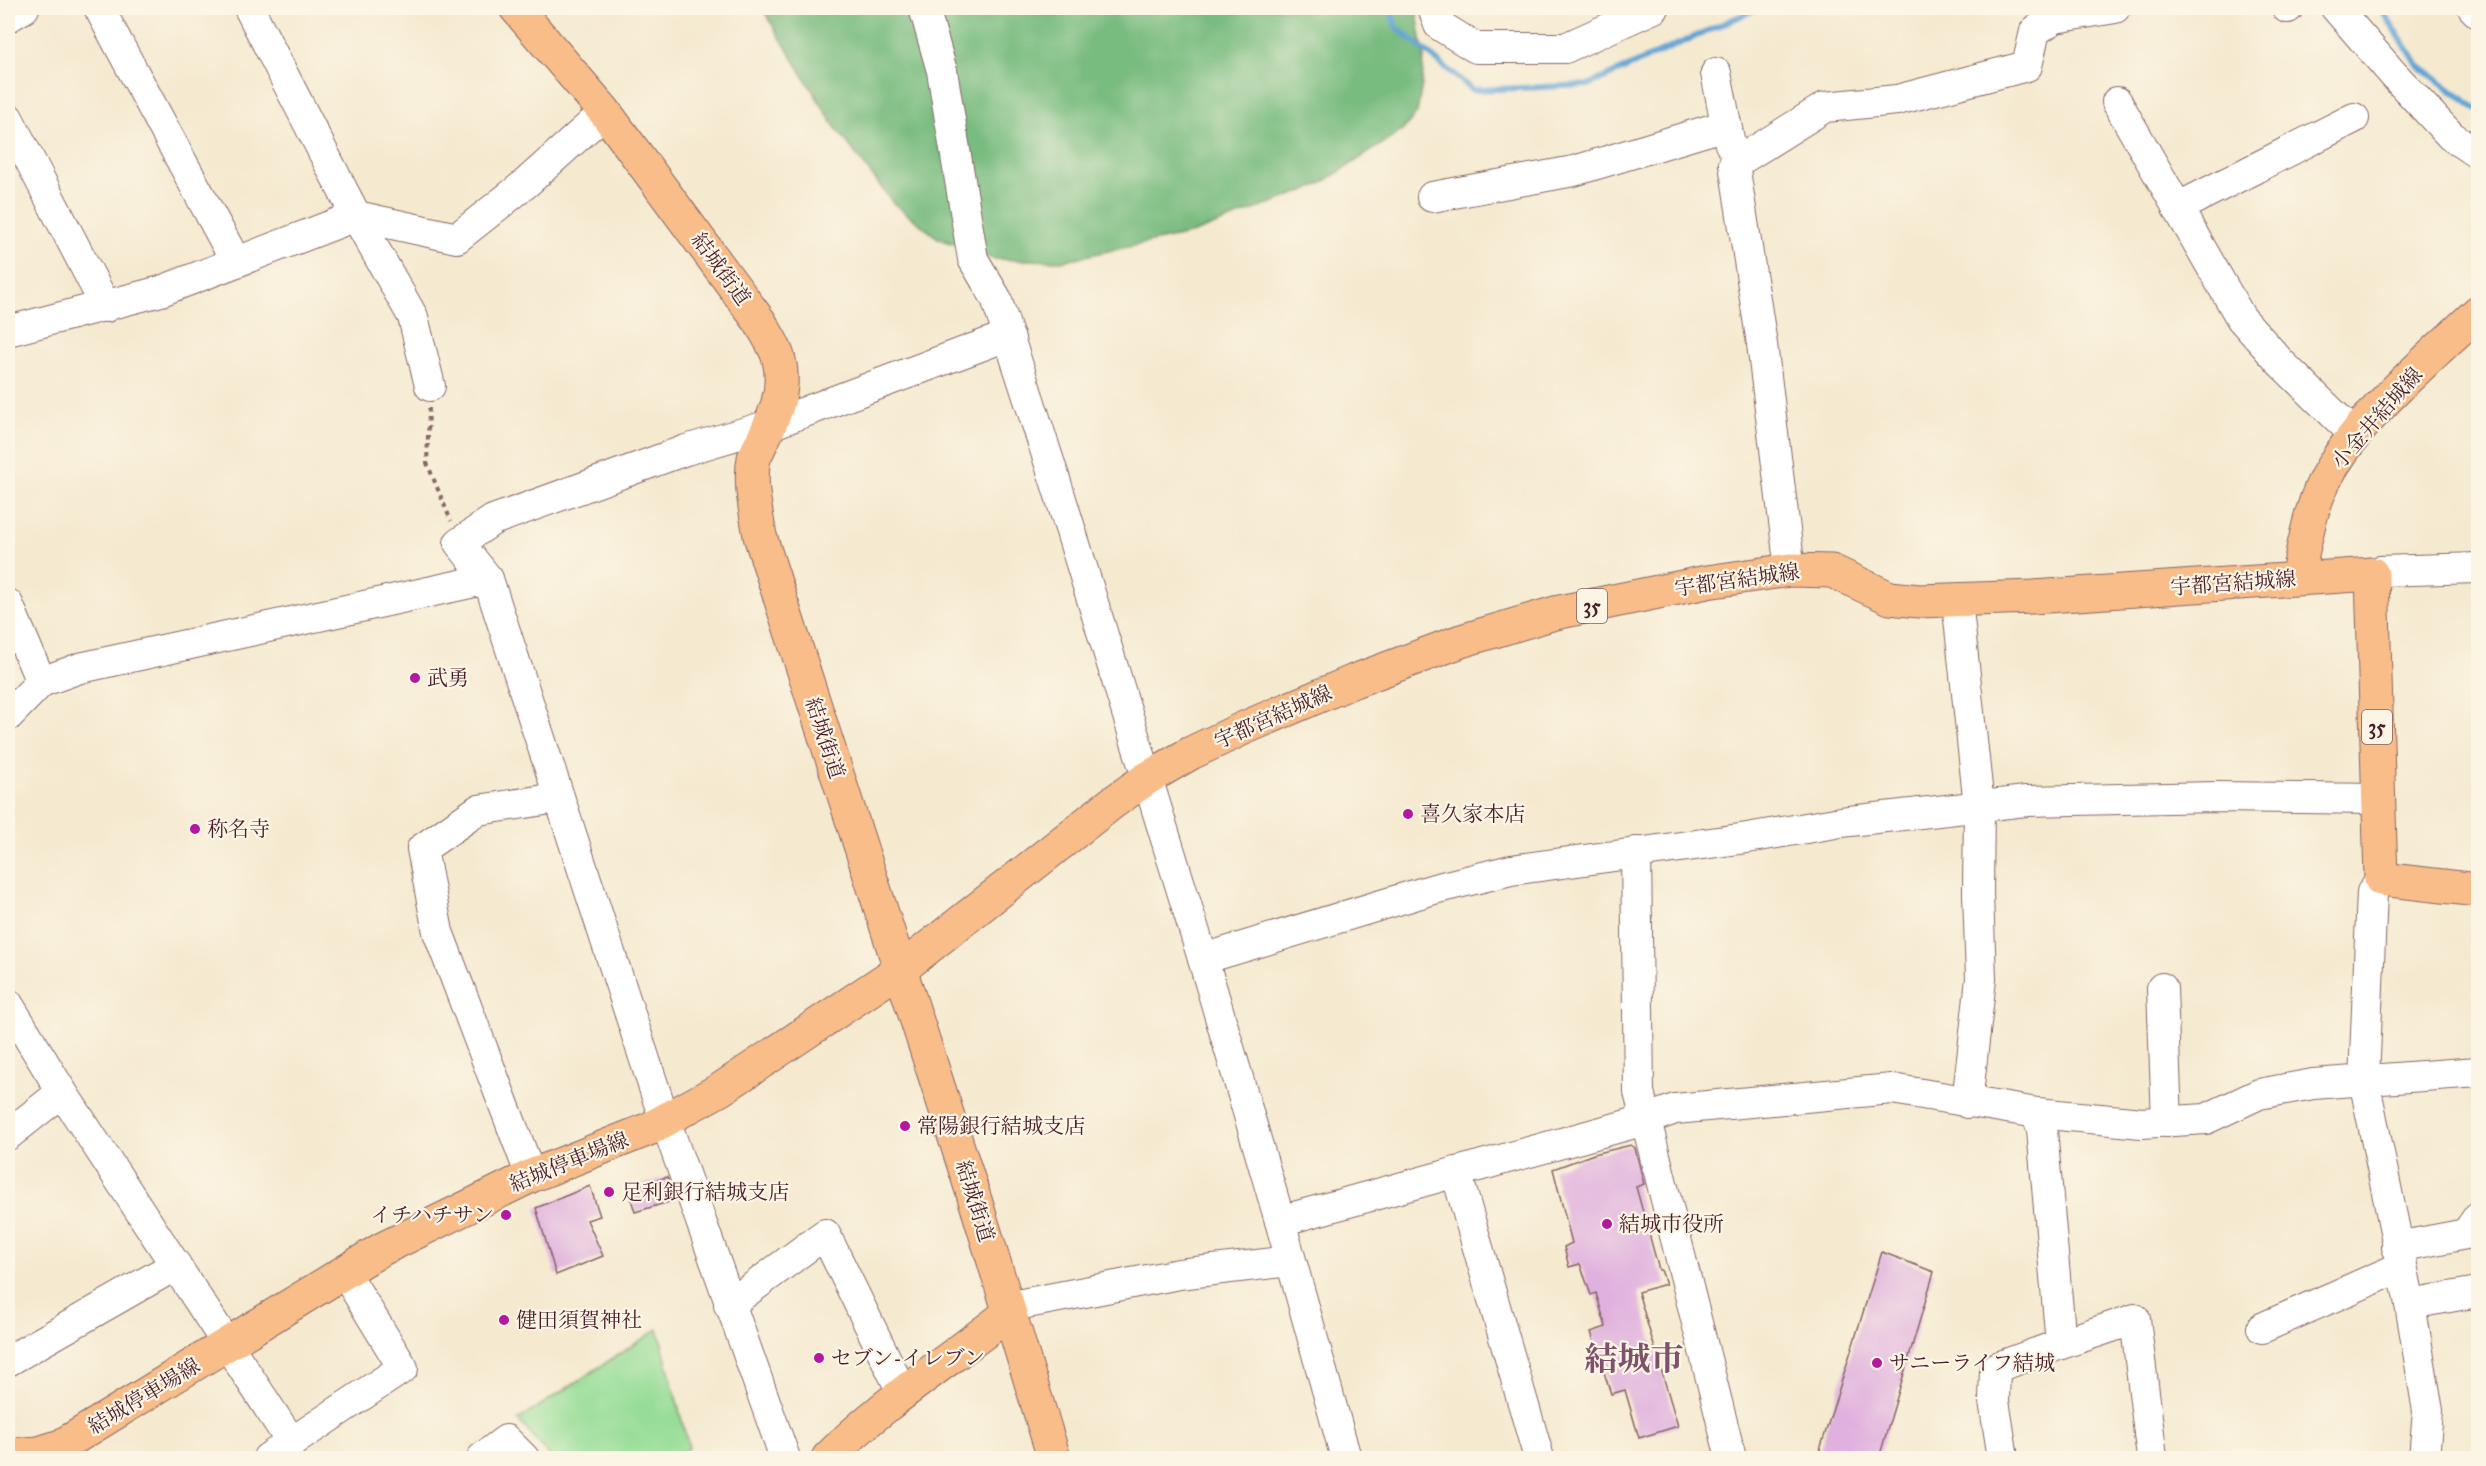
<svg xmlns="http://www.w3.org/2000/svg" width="2486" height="1466" font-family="'IM FELL Great Primer','Noto Serif JP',serif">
	<rect width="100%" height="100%" fill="#fcf5e5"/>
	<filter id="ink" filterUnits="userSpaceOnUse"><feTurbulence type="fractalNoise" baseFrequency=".0167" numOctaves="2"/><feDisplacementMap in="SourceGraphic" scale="12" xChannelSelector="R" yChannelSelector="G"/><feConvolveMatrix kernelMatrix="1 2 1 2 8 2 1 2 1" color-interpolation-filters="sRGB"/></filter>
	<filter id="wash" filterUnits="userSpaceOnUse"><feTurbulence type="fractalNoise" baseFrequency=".008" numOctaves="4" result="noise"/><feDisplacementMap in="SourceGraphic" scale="24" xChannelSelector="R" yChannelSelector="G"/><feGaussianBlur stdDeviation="1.35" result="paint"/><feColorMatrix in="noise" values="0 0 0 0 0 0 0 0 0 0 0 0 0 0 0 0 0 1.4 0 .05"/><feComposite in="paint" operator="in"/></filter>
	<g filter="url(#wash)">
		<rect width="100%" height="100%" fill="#f5ead0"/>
		<polygon fill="#97dd97" stroke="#707e61" stroke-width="1.5" points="658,1329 689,1448 674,1458 552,1458 518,1420"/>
		<polygon fill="#79bc80" stroke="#626e56" stroke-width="1.5" points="762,8 1416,8 1424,56 1422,84 1417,113 1402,131 1319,185 1194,233 1061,261 993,259 938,238 893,203 833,124"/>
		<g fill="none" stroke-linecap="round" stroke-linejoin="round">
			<g stroke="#60a3d4" stroke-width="6">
				<polyline points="1390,8 1396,27 1473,90 1588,85 1758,8"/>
				<polyline points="2380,8 2419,66 2478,110"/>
			</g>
		</g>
		<g id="blocks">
			<g fill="#e0b0de">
				<polygon points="1631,1145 1635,1148 1644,1184 1636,1187 1659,1270 1661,1270 1666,1284 1638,1292 1678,1426 1639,1438 1625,1390 1611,1394 1591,1332 1606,1327 1596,1293 1591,1295 1580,1264 1569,1267 1564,1247 1572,1243 1553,1169 1594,1154"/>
				<polygon points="667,1177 675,1200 635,1212 628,1189"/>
				<polygon points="590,1186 600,1216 587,1220 603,1256 556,1275 536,1208"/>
				<polygon points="1882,1252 1934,1272 1879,1458 1834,1458 1819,1453"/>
			</g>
		</g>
	</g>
	<g filter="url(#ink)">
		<use href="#blocks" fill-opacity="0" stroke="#866665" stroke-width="1.5"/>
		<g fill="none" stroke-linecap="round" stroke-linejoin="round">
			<defs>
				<g id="minor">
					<polyline points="99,8 236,262"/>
					<polyline points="249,8 356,216 413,317 430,386"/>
					<polyline points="924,8 942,71 973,259 996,298 1057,486 1203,959 1280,1221 1346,1458"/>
					<polyline points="1433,8 1439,25 1476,48 1565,48 1654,8"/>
					<polyline points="2287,8 2288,8"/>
					<polyline points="2336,8 2393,74 2451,136 2478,154"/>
					<polyline points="2473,8 2478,13"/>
					<polyline points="8,17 24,8"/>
					<polyline points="1716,73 1730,144"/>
					<polyline points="2117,102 2241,318 2281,363 2356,436"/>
					<polyline points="8,118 106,307"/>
					<polyline points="1432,197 1574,171 1726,125"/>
					<polyline points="2177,208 2354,118"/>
					<polyline points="8,331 161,291 356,216 457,238 525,184 605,112"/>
					<polyline points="1790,570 1762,344 1734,164 1825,107 1897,100 2027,66 2035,31 2055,18 2115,8"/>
					<polyline points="2372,574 2380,571 2478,568"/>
					<polyline points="1957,600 1979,806 1978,893 1981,979 1967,1103"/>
					<polyline points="8,604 41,682"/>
					<polyline points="8,716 41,682 80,668 488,579"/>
					<polyline points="1636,852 1639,1092 1731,1458"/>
					<polyline points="2381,879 2372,892 2364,1080 2410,1304 2428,1411 2424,1458"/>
					<polyline points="1203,959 1434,889 1511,870 1747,838 1841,822 2026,801 2217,797 2379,799"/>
					<polyline points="2162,988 2167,1122"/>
					<polyline points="8,1004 62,1092 292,1443"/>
					<polyline points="8,1135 62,1092"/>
					<polyline points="1456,1172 1539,1458"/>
					<polyline points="531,1176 438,932 422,849 478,810 558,798"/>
					<polyline points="1280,1221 1645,1120 1675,1109 1892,1089 2037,1113 2142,1123 2206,1119 2259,1094 2313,1084 2478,1072"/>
					<polyline points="2397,1247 2466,1234 2478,1217"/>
					<polyline points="2410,1304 2478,1292"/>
					<polyline points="729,1305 825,1234 903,1394"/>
					<polyline points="1009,1313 1022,1304 1179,1274 1290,1261"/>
					<polyline points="2262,1328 2401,1267"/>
					<polyline points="2061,1344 2135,1319 2152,1458"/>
					<polyline points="8,1361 176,1265"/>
					<polyline points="268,1458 403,1368 344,1271"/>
					<polyline points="482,1458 506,1440 524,1458"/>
					<polyline points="785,1458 658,1100 488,579 459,543 493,520 686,450 770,425 999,339 1010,339"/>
					<polyline points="2003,1458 1994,1401 1995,1368 2061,1344 2042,1130 2037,1113"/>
				</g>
				<g id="major">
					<path d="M516 8 605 112 760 322C766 333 776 347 779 360 788 396 769 426 754 458 749 483 756 511 760 536L976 1203 1054 1458"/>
					<path d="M2297 578C2305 543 2311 500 2331 469 2364 413 2431 357 2478 312"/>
					<polyline points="8,1455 39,1453 61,1446 382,1249 531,1176 649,1129 721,1089 901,969 1112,803 1146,779 1191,753 1244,728 1354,681 1461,641 1555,613 1707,582 1790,570 1832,571 1890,598 1919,601 2033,597 2372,574 2381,879 2478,890"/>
					<path d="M828 1458C882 1403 949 1361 1009 1313"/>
				</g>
			</defs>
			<use href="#minor" stroke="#866665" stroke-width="32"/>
			<use href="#major" stroke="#866665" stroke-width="35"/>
			<polyline stroke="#866665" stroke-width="4" stroke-dasharray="4.5 4.5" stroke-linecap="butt" points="429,408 427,463 451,521"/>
			<use href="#minor" stroke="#fff" stroke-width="30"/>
			<use href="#major" stroke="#f8bd89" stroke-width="33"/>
		</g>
	</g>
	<g fill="#b5179e" stroke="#fcf5e5" stroke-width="2">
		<circle cx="415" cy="678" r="6"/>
		<circle cx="1408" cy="814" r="6"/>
		<circle cx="195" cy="829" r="6"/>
		<circle cx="905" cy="1126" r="6"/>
		<circle cx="609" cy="1192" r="6"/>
		<circle cx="506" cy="1215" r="6"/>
		<circle cx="1607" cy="1224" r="6"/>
		<circle cx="504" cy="1320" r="6"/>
		<circle cx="819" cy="1358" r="6"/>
		<circle cx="1877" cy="1363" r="6"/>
	</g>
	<g text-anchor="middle" stroke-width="4.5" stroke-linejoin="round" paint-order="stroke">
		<g fill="#fcf5e5" stroke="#7f5f63" stroke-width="1.5">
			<rect x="1577" y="589" width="30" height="34" rx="4.5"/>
			<rect x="2362" y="710" width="30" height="34" rx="4.5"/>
		</g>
		<g font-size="20" font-weight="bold" fill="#4a1f2b">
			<text x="1592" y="613">35</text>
			<text x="2377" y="734">35</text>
		</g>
		<g font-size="21" fill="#4a1f2b" stroke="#fcf5e5">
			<text transform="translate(721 269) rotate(54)" y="7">結城街道</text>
			<text transform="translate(2377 418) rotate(-49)" y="7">小金井結城線</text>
			<text transform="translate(1737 580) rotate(-8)" y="7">宇都宮結城線</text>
			<text transform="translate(2233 583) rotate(-4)" y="7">宇都宮結城線</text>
			<text transform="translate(1273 717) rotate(-24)" y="7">宇都宮結城線</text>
			<text transform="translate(825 738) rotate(72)" y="7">結城街道</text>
			<text transform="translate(569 1162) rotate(-22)" y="7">結城停車場線</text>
			<text transform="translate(975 1201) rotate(73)" y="7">結城街道</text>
			<text transform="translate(144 1396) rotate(-31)" y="7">結城停車場線</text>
		</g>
		<g font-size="21" fill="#4a1f2b" stroke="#fcf5e5" text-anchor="start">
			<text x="427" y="685">武勇</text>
			<text x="1420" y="821">喜久家本店</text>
			<text x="207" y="836">称名寺</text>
			<text x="917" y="1133">常陽銀行結城支店</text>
			<text x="621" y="1199">足利銀行結城支店</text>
			<text x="494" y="1222" text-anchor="end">イチハチサン</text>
			<text x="1619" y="1231">結城市役所</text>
			<text x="516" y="1327">健田須賀神社</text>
			<text x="831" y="1365">セブン-イレブン</text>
			<text x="1889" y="1370">サニーライフ結城</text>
		</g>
		<g font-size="33" font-weight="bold" fill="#7e526a" stroke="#fcf5e5">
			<text x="1634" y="1370">結城市</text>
		</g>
	</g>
	<rect width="2486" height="1466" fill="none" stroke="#fcf5e5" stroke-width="30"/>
</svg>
